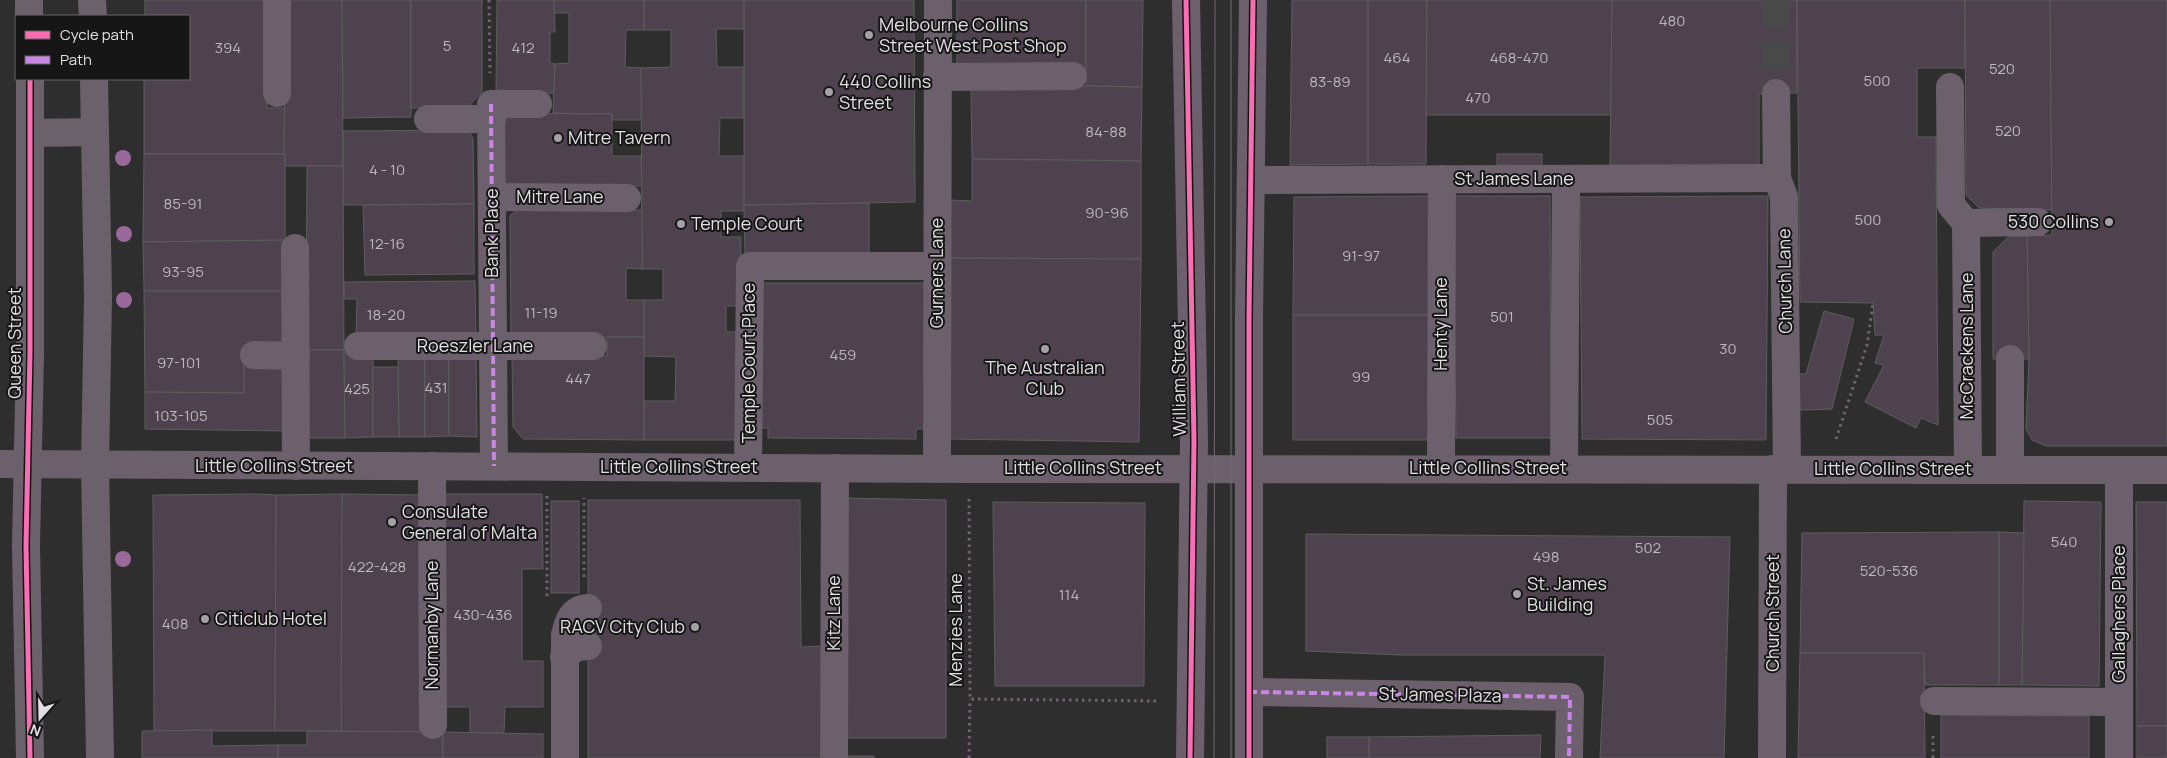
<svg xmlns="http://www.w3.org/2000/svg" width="2167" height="758" font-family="Manrope,sans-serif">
	<rect width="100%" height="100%" fill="#2f2e2f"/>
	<g fill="#4f424f" stroke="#5e5d5e">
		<polygon points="145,0 267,0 267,108 285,108 285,154 144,154 144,79 189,79 189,16 145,16"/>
		<polygon points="285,0 342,0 343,166 284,166"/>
		<polygon points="342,0 411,0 411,117 343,118"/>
		<polygon points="411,0 482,0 482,92 469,106 411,108"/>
		<polygon points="497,0 554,0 555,32 550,32 550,63 555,64 555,93 496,94"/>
		<polygon points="554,0 644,0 644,30 626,30 625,67 641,68 642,120 612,120 612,114 553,113 555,64 569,63 569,13 554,13"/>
		<polygon points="644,0 744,0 744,29 716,29 717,67 743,67 743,118 720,118 719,156 744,156 744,211 721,211 721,237 741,237 740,306 726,306 726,332 740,332 739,440 644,440 644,401 675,401 676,357 644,356 644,300 663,300 663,269 642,269 641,68 671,67 671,30 644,30"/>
		<polygon points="744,0 914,0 915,202 744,205"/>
		<rect x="957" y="0" width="129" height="69"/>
		<polygon points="1086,0 1143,0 1142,87 1086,86"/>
		<polygon points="1292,0 1368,0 1368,164 1290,165"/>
		<polygon points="1368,0 1427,0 1426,164 1368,164"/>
		<polygon points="1427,0 1612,0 1611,115 1426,115"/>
		<polygon points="1612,0 1797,0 1797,93 1759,94 1759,165 1610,166"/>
		<polygon points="1797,0 1965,0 1965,68 1917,68 1917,137 1936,137 1938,425 1921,418 1916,428 1865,402 1884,365 1875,363 1884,335 1875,335 1873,303 1800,302"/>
		<polygon points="1965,0 2050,0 2052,210 1979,208 1966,195"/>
		<polygon points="2050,0 2167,0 2167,446 2046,446 2032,440 2026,429 2029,359 2027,236 2052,235"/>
		<polygon points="1086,86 1142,87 1141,161 972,159 971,89"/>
		<polygon points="504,113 612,114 612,156 641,156 642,186 504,185"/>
		<polygon points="465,130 470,133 473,138 474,204 343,205 343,131"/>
		<polygon points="144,154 285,154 285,240 143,242"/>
		<polygon points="1497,154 1542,154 1542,166 1497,165"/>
		<polygon points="972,159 1141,161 1141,259 950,258 950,200 972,201"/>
		<polygon points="307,166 343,166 344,350 306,350"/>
		<polygon points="1430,196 1430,315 1293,315 1294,197"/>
		<polygon points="1453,196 1550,196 1551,438 1456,438"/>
		<polygon points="1768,196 1766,440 1582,439 1580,197"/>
		<polygon points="869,203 869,258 745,259 744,205"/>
		<polygon points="474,204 474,274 365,275 363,205"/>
		<polygon points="516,210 642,210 642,269 626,268 626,300 644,300 644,337 518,338 511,333 510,216"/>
		<polygon points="2009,236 2027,236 2029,359 1993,359 1993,252"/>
		<polygon points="285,240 287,291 144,291 143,242"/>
		<polygon points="950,258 1141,259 1139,442 949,439"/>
		<polygon points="475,281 476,338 356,337 357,299 344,299 344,282"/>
		<polygon points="758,283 928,283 928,429 916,429 916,439 768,438 768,428 758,428"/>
		<polygon points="144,291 287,291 287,348 245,347 244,393 145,392"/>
		<polygon points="1824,311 1854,319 1832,409 1800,410 1799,374 1806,374"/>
		<rect x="1293" y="315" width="137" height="125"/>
		<polygon points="607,337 644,337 644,440 523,439 513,427 512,355 607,356"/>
		<polygon points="306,350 344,350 345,438 307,438"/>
		<polygon points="344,353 373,354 373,437 345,438"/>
		<polygon points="398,353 425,353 425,437 399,437"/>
		<polygon points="425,353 449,353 449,436 425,437"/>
		<polygon points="449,353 476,353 477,437 449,436"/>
		<polygon points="244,364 290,364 290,431 145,429 145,392 244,393"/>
		<polygon points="373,367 398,367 399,437 373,437"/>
		<polygon points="256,494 276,495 275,731 154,731 153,495"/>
		<polygon points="342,494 421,495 420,733 341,731"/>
		<polygon points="342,494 341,731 275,731 276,495"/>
		<polygon points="442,494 542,494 543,569 522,569 522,661 543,661 543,707 505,707 504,733 470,733 470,707 444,707"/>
		<polygon points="844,498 946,500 946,738 843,738"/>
		<polygon points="588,500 800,500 801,647 824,646 824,758 588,758"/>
		<rect x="551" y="501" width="28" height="92"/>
		<polygon points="2024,501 2101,502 2099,686 2022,685"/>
		<polygon points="993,502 1145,503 1144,686 995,686"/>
		<polygon points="2136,502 2167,502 2167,726 2137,726"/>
		<polygon points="1999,532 1999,685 1925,685 1924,653 1800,653 1802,533"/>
		<polygon points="1999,532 2024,533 2022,685 1999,685"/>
		<polygon points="1306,534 1730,537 1724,758 1600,758 1605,655 1401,655 1306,651"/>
		<polygon points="1800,653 1924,653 1925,758 1798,758"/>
		<polygon points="1941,715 2089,716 2089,758 1941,758"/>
		<rect x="2137" y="726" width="30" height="32"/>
		<polygon points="212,730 212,746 278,745 278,758 142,758 142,731"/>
		<polygon points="307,731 443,732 443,758 278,758 278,745 307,745"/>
		<polygon points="443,732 543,734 543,758 443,758"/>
		<polygon points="1541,735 1540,758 1369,758 1369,737"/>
		<rect x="1327" y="737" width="42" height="21"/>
		<rect x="843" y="756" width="31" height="2"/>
	</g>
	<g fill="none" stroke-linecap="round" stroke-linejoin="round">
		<polyline stroke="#4a494a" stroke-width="28" stroke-dasharray="28 14" stroke-linecap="butt" points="1776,0 1776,93"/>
		<g stroke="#6e656e" stroke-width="3" stroke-dasharray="2.5 4" stroke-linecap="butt">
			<polyline points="489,0 490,73"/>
			<polyline points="1836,439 1867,345 1873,303"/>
			<polyline points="547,496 547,597"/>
			<polyline points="969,499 970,699 1158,701"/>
			<polyline points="584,577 584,498"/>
			<polyline points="969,758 970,699"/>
			<polyline points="1933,758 1933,732"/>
		</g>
		<g stroke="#6b606b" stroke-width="28">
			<polyline points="1186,0 1194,441 1190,758"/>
			<polyline points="937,77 1073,76"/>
			<polyline points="1950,87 1951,205 1966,223 2038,222"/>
			<polyline points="277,93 277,0"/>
			<polyline points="1776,93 1777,178 1784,197 1787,469"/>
			<polyline points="428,119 492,119"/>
			<polyline points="1251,180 1777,178"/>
			<polyline points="492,197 627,198"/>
			<polyline points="1966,223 1968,470"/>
			<polyline points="295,248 296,466"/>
			<polyline points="358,346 593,346"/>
			<polyline points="254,355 296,356"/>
			<polyline points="0,464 969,469 2167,470"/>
			<polyline points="432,466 433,725"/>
			<polyline points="494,466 491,104 538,104"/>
			<polyline points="748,467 750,266 937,266"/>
			<polyline points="1441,468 1442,179"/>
			<polyline points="937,469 938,0"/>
			<polyline points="1564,469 1566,179"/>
			<polyline points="2010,470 2010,359"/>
			<polyline points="564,657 576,647 588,646"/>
			<polyline points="1249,692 1570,697 1569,758"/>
			<polyline points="1934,701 2119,702"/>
			<path d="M565 758V635C568 621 572 609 588 608"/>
			<polyline points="834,758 835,468"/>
			<polyline points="1249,758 1249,318 1253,0"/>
			<polyline points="1772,758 1773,469"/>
			<polyline points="2119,758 2119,470"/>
		</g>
		<g stroke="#6b616b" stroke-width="28">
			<polyline points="29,0 29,16"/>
			<polyline points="92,0 93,16"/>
			<polyline points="30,79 30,352 26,546 30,758"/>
			<polyline points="94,79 98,297 95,465 100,758"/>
			<polyline points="30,133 95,132"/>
		</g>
		<g stroke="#726a72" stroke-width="1">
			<polyline points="1231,0 1231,758"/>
			<polyline points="1214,758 1215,0"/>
		</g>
		<g stroke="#c787e3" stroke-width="4" stroke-dasharray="8 4" stroke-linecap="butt">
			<polyline points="491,104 494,466"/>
			<polyline points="1249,692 1570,697 1569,758"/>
		</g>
		<defs>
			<g id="cycleway">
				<polyline points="1186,0 1194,441 1190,758"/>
				<polyline points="30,79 30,352 26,546 30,758"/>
				<polyline points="1249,758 1249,318 1253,0"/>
			</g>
		</defs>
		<use href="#cycleway" stroke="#171617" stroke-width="8"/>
		<use href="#cycleway" stroke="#f96db3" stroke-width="5"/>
	</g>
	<g fill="#9a699b">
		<circle cx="123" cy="158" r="8"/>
		<circle cx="124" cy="234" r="8"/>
		<circle cx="124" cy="300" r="8"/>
		<circle cx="123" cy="559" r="8"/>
	</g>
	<g fill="#a3a1a3" stroke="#171617" stroke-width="2">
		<circle cx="869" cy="35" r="5"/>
		<circle cx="829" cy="92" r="5"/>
		<circle cx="558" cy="138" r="5"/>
		<circle cx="2109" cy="222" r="5"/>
		<circle cx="681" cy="224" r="5"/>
		<circle cx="1045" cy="349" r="5"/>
		<circle cx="392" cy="522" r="5"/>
		<circle cx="1517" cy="594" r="5"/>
		<circle cx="205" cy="619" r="5"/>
		<circle cx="695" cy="627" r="5"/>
	</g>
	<g text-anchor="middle" stroke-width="4" stroke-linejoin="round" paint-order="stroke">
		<g font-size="15" fill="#bcb8bc">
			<text x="1672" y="26">480</text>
			<text x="447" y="51">5</text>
			<text x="228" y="53">394</text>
			<text x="523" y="53">412</text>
			<text x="1397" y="63">464</text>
			<text x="1519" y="63">468-470</text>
			<text x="2002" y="74">520</text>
			<text x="1877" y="86">500</text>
			<text x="1330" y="87">83-89</text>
			<text x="1478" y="103">470</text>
			<text x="2008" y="136">520</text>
			<text x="1106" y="137">84-88</text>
			<text x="387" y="175">4 - 10</text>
			<text x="183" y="209">85-91</text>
			<text x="1107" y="218">90-96</text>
			<text x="1868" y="225">500</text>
			<text x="387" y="249">12-16</text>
			<text x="1361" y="261">91-97</text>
			<text x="183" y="277">93-95</text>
			<text x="541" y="318">11-19</text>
			<text x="386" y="320">18-20</text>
			<text x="1502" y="322">501</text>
			<text x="1728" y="354">30</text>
			<text x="843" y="360">459</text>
			<text x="179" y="368">97-101</text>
			<text x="1361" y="382">99</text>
			<text x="578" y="384">447</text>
			<text x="436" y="393">431</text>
			<text x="357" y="394">425</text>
			<text x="181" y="421">103-105</text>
			<text x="1660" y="425">505</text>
			<text x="2064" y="547">540</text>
			<text x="1648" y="553">502</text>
			<text x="1546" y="562">498</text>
			<text x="377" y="572">422-428</text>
			<text x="1889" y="576">520-536</text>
			<text x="1069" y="600">114</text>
			<text x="483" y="620">430-436</text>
			<text x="175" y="629">408</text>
		</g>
		<g font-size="18" fill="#e1dfe1" stroke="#171617" text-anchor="start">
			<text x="879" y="31">Melbourne Collins<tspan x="879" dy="21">Street West Post Shop</tspan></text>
			<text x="839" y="88">440 Collins<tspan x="839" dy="21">Street</tspan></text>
			<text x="568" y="144">Mitre Tavern</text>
			<text x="2099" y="228" text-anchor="end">530 Collins</text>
			<text x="691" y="230">Temple Court</text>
			<text x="1045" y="374" text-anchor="middle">The Australian<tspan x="1045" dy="21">Club</tspan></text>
			<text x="402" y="518">Consulate<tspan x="402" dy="21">General of Malta</tspan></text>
			<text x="1527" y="590">St. James<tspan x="1527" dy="21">Building</tspan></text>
			<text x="215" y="625">Citiclub Hotel</text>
			<text x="685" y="633" text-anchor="end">RACV City Club</text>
		</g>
		<g font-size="18" fill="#e1dfe1" stroke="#171617">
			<text x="1514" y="185">St James Lane</text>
			<text x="560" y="203">Mitre Lane</text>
			<text transform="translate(492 233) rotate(-90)" y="6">Bank Place</text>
			<text transform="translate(937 273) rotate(-90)" y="6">Gurners Lane</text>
			<text transform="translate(1785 281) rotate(-91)" y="6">Church Lane</text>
			<text transform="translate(1441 324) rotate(-90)" y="6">Henty Lane</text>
			<text transform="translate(15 343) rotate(-90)" y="6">Queen Street</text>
			<text x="475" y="352">Roeszler Lane</text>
			<text transform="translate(1967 346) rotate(-90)" y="6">McCrackens Lane</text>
			<text transform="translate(749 363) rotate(-90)" y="6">Temple Court Place</text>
			<text transform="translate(1179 379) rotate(-91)" y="6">William Street</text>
			<text x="274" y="472">Little Collins Street</text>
			<text x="679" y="473">Little Collins Street</text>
			<text x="1083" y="474">Little Collins Street</text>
			<text x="1488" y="474">Little Collins Street</text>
			<text x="1893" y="475">Little Collins Street</text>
			<text transform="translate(834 613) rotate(-90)" y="6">Kitz Lane</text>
			<text transform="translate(1773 613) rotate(-90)" y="6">Church Street</text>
			<text transform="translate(2119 614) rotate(-90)" y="6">Gallaghers Place</text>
			<text transform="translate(432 625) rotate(-90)" y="6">Normanby Lane</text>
			<text transform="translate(956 630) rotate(-90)" y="6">Menzies Lane</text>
			<text transform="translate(1440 695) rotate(1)" y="6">St James Plaza</text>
		</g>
	</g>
	<rect x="15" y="15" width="175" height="65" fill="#171617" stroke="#686668"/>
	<rect x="25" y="31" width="25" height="8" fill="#f96db3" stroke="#686668"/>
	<text x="60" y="40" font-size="15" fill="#e1dfe1">Cycle path</text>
	<rect x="25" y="56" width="25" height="8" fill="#c787e3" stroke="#686668"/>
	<text x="60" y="65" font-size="15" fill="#e1dfe1">Path</text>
	<g transform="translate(40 718) rotate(200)" stroke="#171617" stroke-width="4" paint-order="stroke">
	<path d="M0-4L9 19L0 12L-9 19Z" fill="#e1dfe1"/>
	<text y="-8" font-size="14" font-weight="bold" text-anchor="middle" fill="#e1dfe1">N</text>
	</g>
</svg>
